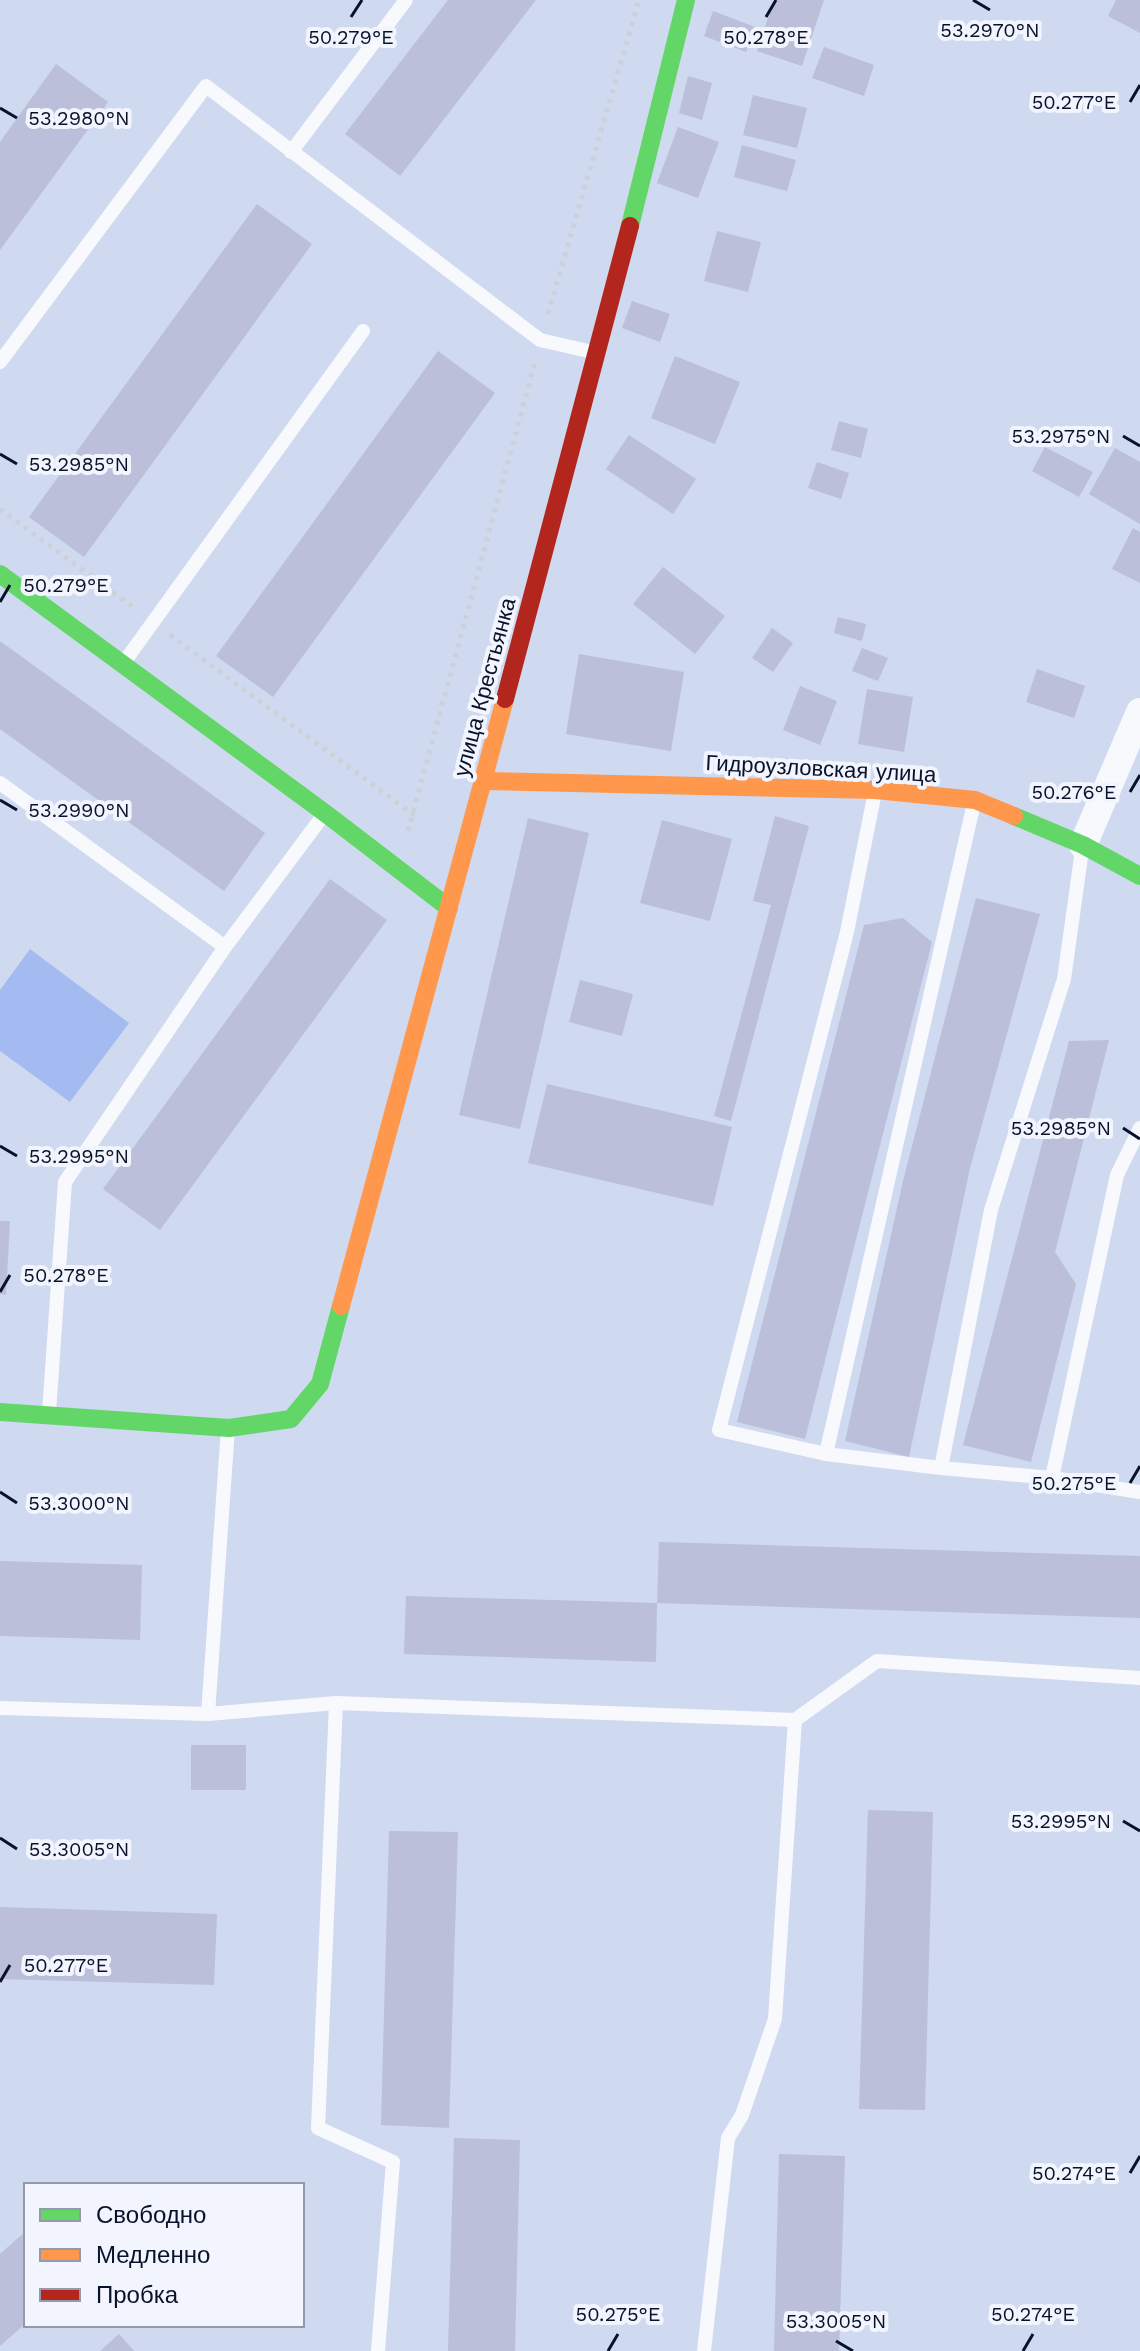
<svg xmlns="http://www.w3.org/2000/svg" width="1140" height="2351" font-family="'Work Sans',sans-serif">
	<rect width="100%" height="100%" fill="#cfd9f0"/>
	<polygon fill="#a4bbf1" points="30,949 129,1023 70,1102 0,1051 0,990"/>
	<g fill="#bbbfd9">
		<polygon points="448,0 536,0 400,176 345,134"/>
		<polygon points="774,0 824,0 802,66 757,51"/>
		<polygon points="1116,0 1140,0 1140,33 1108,16"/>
		<polygon points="713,11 755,27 746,52 704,36"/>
		<polygon points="824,47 874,65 864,96 812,78"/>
		<polygon points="56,64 108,102 0,250 0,142"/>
		<polygon points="688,76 712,83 702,120 679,113"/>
		<polygon points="753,95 807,108 797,148 743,135"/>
		<polygon points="678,127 719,142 698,198 657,183"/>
		<polygon points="742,145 796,160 787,191 734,177"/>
		<polygon points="257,204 312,244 84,557 29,517"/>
		<polygon points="717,231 761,242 748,292 704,281"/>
		<polygon points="632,301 670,314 660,342 622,328"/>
		<polygon points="438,351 495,393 273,697 216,656"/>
		<polygon points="675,356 740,382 715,444 651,418"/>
		<polygon points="839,421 868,429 861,458 831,450"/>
		<polygon points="629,435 696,479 673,514 606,469"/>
		<polygon points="1045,447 1093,472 1079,497 1032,471"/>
		<polygon points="1115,448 1140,462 1140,524 1089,494"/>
		<polygon points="817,462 849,473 841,499 808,488"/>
		<polygon points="1133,528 1140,532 1140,583 1112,569"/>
		<polygon points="663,567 725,616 695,654 633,604"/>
		<polygon points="838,617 866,624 862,641 834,633"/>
		<polygon points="772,628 793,643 773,672 752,658"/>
		<polygon points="0,641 265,833 224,891 0,729"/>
		<polygon points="862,648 888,658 878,681 852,671"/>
		<polygon points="579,654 684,672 671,751 566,734"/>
		<polygon points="1037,669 1085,686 1074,718 1026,702"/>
		<polygon points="800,686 837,701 820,745 783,730"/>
		<polygon points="867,689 913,697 904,752 858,744"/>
		<polygon points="775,816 809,826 731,1121 714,1116 771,905 753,901"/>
		<polygon points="528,818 589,833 520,1129 459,1115"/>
		<polygon points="662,820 732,839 710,921 640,903"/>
		<polygon points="330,879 387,920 160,1230 103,1189"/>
		<polygon points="976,898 1040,914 970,1168 909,1457 845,1441 904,1177"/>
		<polygon points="903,918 932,942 805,1439 737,1422 864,925"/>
		<polygon points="580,980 633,994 622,1036 569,1022"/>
		<polygon points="1109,1040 1055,1252 1076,1284 1031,1462 963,1445 1069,1041"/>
		<polygon points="547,1084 732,1127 713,1206 528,1163"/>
		<polygon points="0,1221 10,1221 6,1295 0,1294"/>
		<polygon points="659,1542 1140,1556 1140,1618 657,1603 656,1662 404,1654 406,1596 657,1603"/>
		<polygon points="0,1561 142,1565 140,1640 0,1636"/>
		<rect x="191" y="1745" width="55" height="45"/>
		<polygon points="868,1810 933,1812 925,2110 859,2109"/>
		<polygon points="389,1831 458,1832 449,2128 381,2125"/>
		<polygon points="0,1907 217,1914 214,1985 0,1979"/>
		<polygon points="454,2138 520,2140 515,2351 448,2351"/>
		<polygon points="779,2154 845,2156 839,2351 774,2351"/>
		<polygon points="26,2231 26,2323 0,2346 0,2254"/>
		<polygon points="119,2334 134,2351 100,2351"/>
	</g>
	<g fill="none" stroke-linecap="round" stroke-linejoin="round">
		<g stroke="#ccd0d7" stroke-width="5" stroke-dasharray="4 6" stroke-linecap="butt">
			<polyline points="548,314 639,0"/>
			<polyline points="0,509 133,607"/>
			<polyline points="170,635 414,815"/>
			<polyline points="408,831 535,362"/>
		</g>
		<g stroke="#f8f9fd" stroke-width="14">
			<polyline points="291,152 406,0"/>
			<polyline points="0,362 206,86 540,340 597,353"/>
			<polyline points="125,661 363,331"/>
			<polyline points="0,783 225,947"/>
			<polyline points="875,792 847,932 719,1430 826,1454 941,1468 1052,1478"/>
			<polyline points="1140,1128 1117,1175 1052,1478 1140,1492"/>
			<polyline points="49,1413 65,1182 225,947 325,813"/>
			<polyline points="228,1428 208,1714 336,1703 318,2128 393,2162 378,2351"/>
			<polyline points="826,1454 974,803"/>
			<polyline points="941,1468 991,1210 1064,979 1082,850"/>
			<polyline points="336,1703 795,1720 877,1661 1140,1678"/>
			<polyline points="0,1708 208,1714"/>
			<polyline points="704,2351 728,2138 742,2115 775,2019 795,1720"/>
		</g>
		<polyline stroke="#f8f9fd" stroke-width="28" points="1083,845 1140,712"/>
		<g stroke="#63d668" stroke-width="18">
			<polyline points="630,226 686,0"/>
			<polyline points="0,574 325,813 449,908"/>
			<polyline points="1014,816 1083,845 1140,876"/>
			<polyline points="0,1412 229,1428 291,1419 320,1384 341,1306"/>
		</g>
		<g stroke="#ff974d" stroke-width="18">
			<polyline points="483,781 876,790 975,800 1014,816"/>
			<polyline points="341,1306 505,699"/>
		</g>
		<polyline stroke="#b3261e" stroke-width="18" points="505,699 630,226"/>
	</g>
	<path fill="none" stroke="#08122a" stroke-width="3" d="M973 0 990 10M351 17 362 0M766 17 776 0M1130 102 1140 85M0 108 17 118M1123 436 1140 446M0 454 17 464M0 602 10 585M1130 792 1140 775M0 800 17 810M1123 1128 1140 1139M0 1146 17 1156M0 1292 10 1275M1130 1483 1140 1466M0 1492 17 1503M1123 1821 1140 1831M0 1838 17 1849M0 1982 10 1965M1130 2173 1140 2156M836 2341 853 2351M608 2351 618 2334M1023 2351 1033 2334"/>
	<g text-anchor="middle" stroke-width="8" stroke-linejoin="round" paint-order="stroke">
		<g font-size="22" fill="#08122a" stroke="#f2f5fd">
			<text transform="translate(484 687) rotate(-75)" y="8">улица Крестьянка</text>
			<text transform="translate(821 768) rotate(3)" y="8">Гидроузловская улица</text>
		</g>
	</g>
	<g font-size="20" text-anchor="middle" fill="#08122a" stroke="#f2f5fd" stroke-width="8" stroke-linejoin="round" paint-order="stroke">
		<text x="990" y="37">53.2970°N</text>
		<text x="351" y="44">50.279°E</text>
		<text x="766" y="44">50.278°E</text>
		<text x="1074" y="109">50.277°E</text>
		<text x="79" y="125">53.2980°N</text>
		<text x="1061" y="443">53.2975°N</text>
		<text x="79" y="471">53.2985°N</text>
		<text x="66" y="592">50.279°E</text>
		<text x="1074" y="799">50.276°E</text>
		<text x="79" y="817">53.2990°N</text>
		<text x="1061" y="1135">53.2985°N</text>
		<text x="79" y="1163">53.2995°N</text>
		<text x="66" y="1282">50.278°E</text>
		<text x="1074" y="1490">50.275°E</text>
		<text x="79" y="1510">53.3000°N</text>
		<text x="1061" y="1828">53.2995°N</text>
		<text x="79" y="1856">53.3005°N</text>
		<text x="66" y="1972">50.277°E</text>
		<text x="1074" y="2180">50.274°E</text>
		<text x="618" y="2321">50.275°E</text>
		<text x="1033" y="2321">50.274°E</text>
		<text x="836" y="2328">53.3005°N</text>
	</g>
	<rect x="24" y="2183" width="280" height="144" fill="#f2f5fd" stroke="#949aa9" stroke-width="2"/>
	<rect x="40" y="2209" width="40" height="12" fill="#63d668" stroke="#949aa9" stroke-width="2"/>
	<text x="96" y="2223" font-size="24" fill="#08122a">Свободно</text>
	<rect x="40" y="2249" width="40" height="12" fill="#ff974d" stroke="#949aa9" stroke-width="2"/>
	<text x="96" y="2263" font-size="24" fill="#08122a">Медленно</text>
	<rect x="40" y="2289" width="40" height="12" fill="#b3261e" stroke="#949aa9" stroke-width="2"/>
	<text x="96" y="2303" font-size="24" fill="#08122a">Пробка</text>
</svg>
